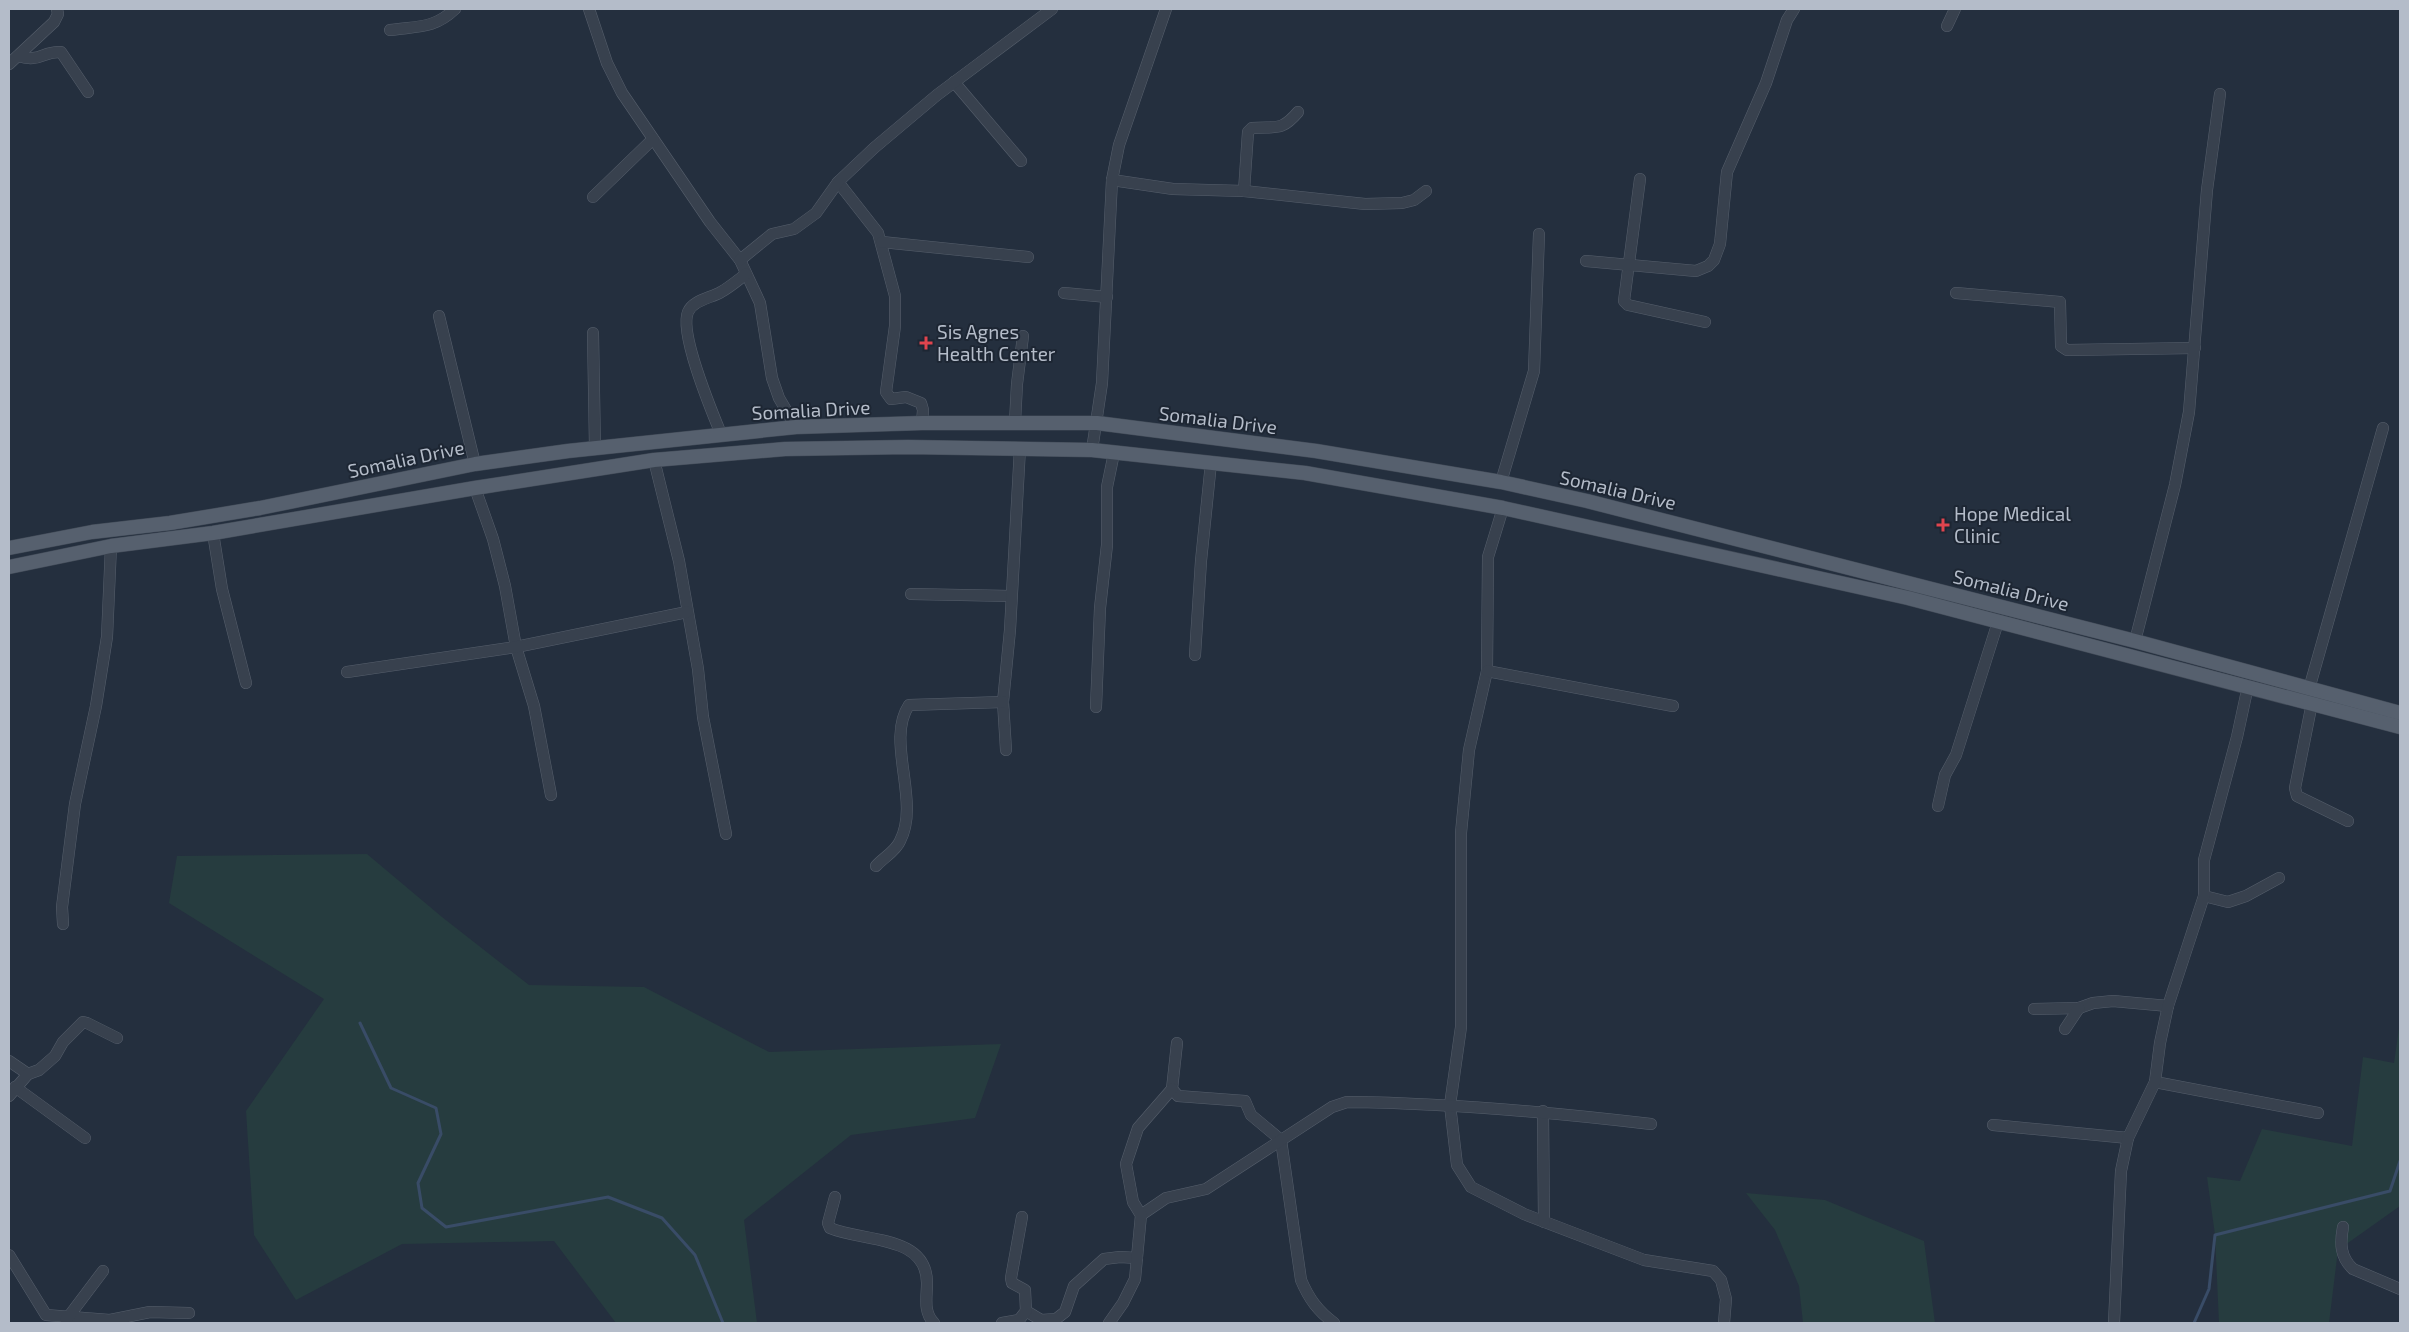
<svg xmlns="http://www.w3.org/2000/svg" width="2409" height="1332" font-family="'Exo 2',sans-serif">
	<rect width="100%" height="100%" fill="#242f3e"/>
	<g fill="#263c3f">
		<polygon points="367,854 442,917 529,985 644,987 769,1052 1001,1044 975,1118 851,1135 744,1220 757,1323 616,1323 554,1241 402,1244 296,1300 254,1235 246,1111 324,999 169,903 177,856"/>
		<polygon points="2400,1021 2400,1206 2338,1250 2329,1323 2219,1323 2215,1235 2207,1177 2240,1181 2262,1129 2352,1146 2363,1057 2394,1063"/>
		<polygon points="1746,1193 1825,1200 1924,1241 1935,1323 1803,1323 1799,1286 1775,1230"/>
	</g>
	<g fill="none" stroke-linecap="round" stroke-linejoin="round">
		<g stroke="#394c67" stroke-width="3">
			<polyline points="360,1023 391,1088 436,1108 441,1134 418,1183 422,1208 446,1227 608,1197 662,1218 695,1255 723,1323"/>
			<polyline points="2194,1323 2209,1289 2215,1235 2390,1191 2400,1161"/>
		</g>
		<defs>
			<g id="minor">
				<polyline points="589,9 607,63 622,93 710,222 740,260 760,303 772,378 779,398 796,427"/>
				<polyline points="1947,26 1955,9"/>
				<path d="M390 30C418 26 434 29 455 9"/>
				<path d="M18 56C40 63 42 51 61 52L88 92"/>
				<polyline points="9,64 54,22 58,14 57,9"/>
				<polyline points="954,82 1021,161"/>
				<polyline points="1640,179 1624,301 1628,305 1705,322"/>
				<polyline points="1112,180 1173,189 1244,191 1365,204 1402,203 1414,200 1426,191"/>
				<polyline points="838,182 878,233 895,296 895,326 886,392 891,399 906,397 921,403 923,410 922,423"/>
				<path d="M1244 191 1248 132 1252 128C1276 126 1281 132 1298 112"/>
				<polyline points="593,197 653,139"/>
				<polyline points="882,242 1028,257"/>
				<polyline points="740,260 772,234 794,229 816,213 838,182 874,148 937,95 1052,9"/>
				<polyline points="1586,261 1696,271 1708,266 1714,260 1720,244 1727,172 1766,83 1787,20 1794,9"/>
				<polyline points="1064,293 1107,297"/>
				<polyline points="1956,293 2060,302 2061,346 2067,350 2195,348"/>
				<polyline points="439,316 475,464"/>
				<polyline points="593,333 595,448"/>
				<polyline points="1015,422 1017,384 1023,336"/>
				<path d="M721 434C712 412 679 333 688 312 693 300 711 298 721 292 730 287 738 280 746 274"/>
				<polyline points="1092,450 1102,383 1112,180 1119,145 1166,9"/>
				<polyline points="654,460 679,561 698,669 703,717 726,834"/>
				<polyline points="1501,482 1534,371 1539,234"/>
				<polyline points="475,488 493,539 505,586 516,647 534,706 551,795"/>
				<polyline points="1503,508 1488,557 1487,671 1469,750 1461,833 1461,1027 1450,1105 1457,1165 1471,1187 1524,1214 1644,1260 1713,1271 1721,1280 1726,1299 1724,1323"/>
				<polyline points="213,533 222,589 246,683"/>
				<polyline points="911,594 1011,596"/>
				<polyline points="2135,641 2175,485 2189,412 2207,190 2220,94"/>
				<polyline points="1195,655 1201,561 1211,463"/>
				<polyline points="1487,671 1673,706"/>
				<polyline points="347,672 516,647 687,612"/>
				<polyline points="2309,689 2383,428"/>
				<polyline points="2312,703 2295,788 2297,796 2348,821"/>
				<polyline points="1096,707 1100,608 1107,545 1107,487 1114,453"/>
				<polyline points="1006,750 1003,702 1010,630 1020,448"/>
				<polyline points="1938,806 1945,775 1956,755 1998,622"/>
				<path d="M876 866C883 858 896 851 900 841 921 801 885 741 909 705L1003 702"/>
				<polyline points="2204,896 2228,902 2246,896 2279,878"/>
				<polyline points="63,924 62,907 75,804 96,706 107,637 111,546"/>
				<polyline points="2034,1009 2079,1008 2093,1003 2113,1001 2168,1006"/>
				<polyline points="2065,1029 2079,1008"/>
				<path d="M1177 1043 1172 1089 1178 1096 1245 1101 1251 1115 1281 1140 1301 1280C1309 1299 1318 1311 1334 1323"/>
				<polyline points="9,1061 28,1074"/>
				<polyline points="2155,1082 2318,1113"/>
				<polyline points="15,1087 85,1138"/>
				<polyline points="9,1096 28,1074 39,1070 55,1056 63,1042 83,1022 87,1023 117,1038"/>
				<polyline points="1543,1111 1544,1222"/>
				<polyline points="1993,1125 2128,1138"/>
				<path d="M835 1197 828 1223 830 1228C862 1242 927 1234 927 1283 927 1297 923 1312 934 1323"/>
				<path d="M1141 1215 1166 1198 1206 1189 1332 1107 1347 1102C1449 1103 1550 1112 1651 1124"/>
				<path d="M2343 1227C2340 1243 2340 1257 2353 1269L2400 1289"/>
				<polyline points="9,1255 46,1315 110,1320 150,1312 189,1313"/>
				<polyline points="1026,1311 1041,1320 1056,1319 1065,1312 1074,1286 1104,1259 1120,1257 1137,1258"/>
				<polyline points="66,1320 103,1271"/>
				<polyline points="1002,1323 1019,1320 1026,1311 1025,1290 1012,1283 1011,1278 1022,1217"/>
				<polyline points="1109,1323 1123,1303 1135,1279 1141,1215 1133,1202 1126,1164 1138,1128 1172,1089"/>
				<polyline points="2114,1323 2121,1171 2128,1138 2155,1082 2160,1043 2168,1006 2204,896 2204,860 2237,737 2248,686"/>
			</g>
			<g id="major">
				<polyline points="9,548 92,532 170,523 260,508 475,464 568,451 796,427 922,423 1097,423 1316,451 1501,482 1587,501 2135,641 2400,713"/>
				<polyline points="9,567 111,546 213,533 475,488 654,460 785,449 908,447 1092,450 1305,473 1503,508 1908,598 2400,727"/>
			</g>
		</defs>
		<use href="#minor" stroke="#565f6c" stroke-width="12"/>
		<use href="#major" stroke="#414a57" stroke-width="15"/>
		<use href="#minor" stroke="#38414e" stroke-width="11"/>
		<use href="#major" stroke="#56606e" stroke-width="14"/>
	</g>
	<g fill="#e0444e" stroke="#1d2633" stroke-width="2">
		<path d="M923.5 335.5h5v5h5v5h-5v5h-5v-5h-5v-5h5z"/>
		<path d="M1940.5 517.5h5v5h5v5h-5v5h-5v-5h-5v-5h5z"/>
	</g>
	<g text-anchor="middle" stroke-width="4" stroke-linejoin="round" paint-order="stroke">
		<g font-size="19" fill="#b4bcc9" stroke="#1d2633" text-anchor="start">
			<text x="937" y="339">Sis Agnes<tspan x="937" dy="22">Health Center</tspan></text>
			<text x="1954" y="521">Hope Medical<tspan x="1954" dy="22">Clinic</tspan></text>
		</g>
		<g font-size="19" fill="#b4bcc9" stroke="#1d2633">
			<text transform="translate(811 410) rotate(-3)" y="7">Somalia Drive</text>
			<text transform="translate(1218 420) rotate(7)" y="7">Somalia Drive</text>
			<text transform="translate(406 459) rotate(-12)" y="7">Somalia Drive</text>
			<text transform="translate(1618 490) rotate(13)" y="7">Somalia Drive</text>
			<text transform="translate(2011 590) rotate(14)" y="7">Somalia Drive</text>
		</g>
	</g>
	<rect width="2409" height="1332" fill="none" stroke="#b4bcc9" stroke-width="20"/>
</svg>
